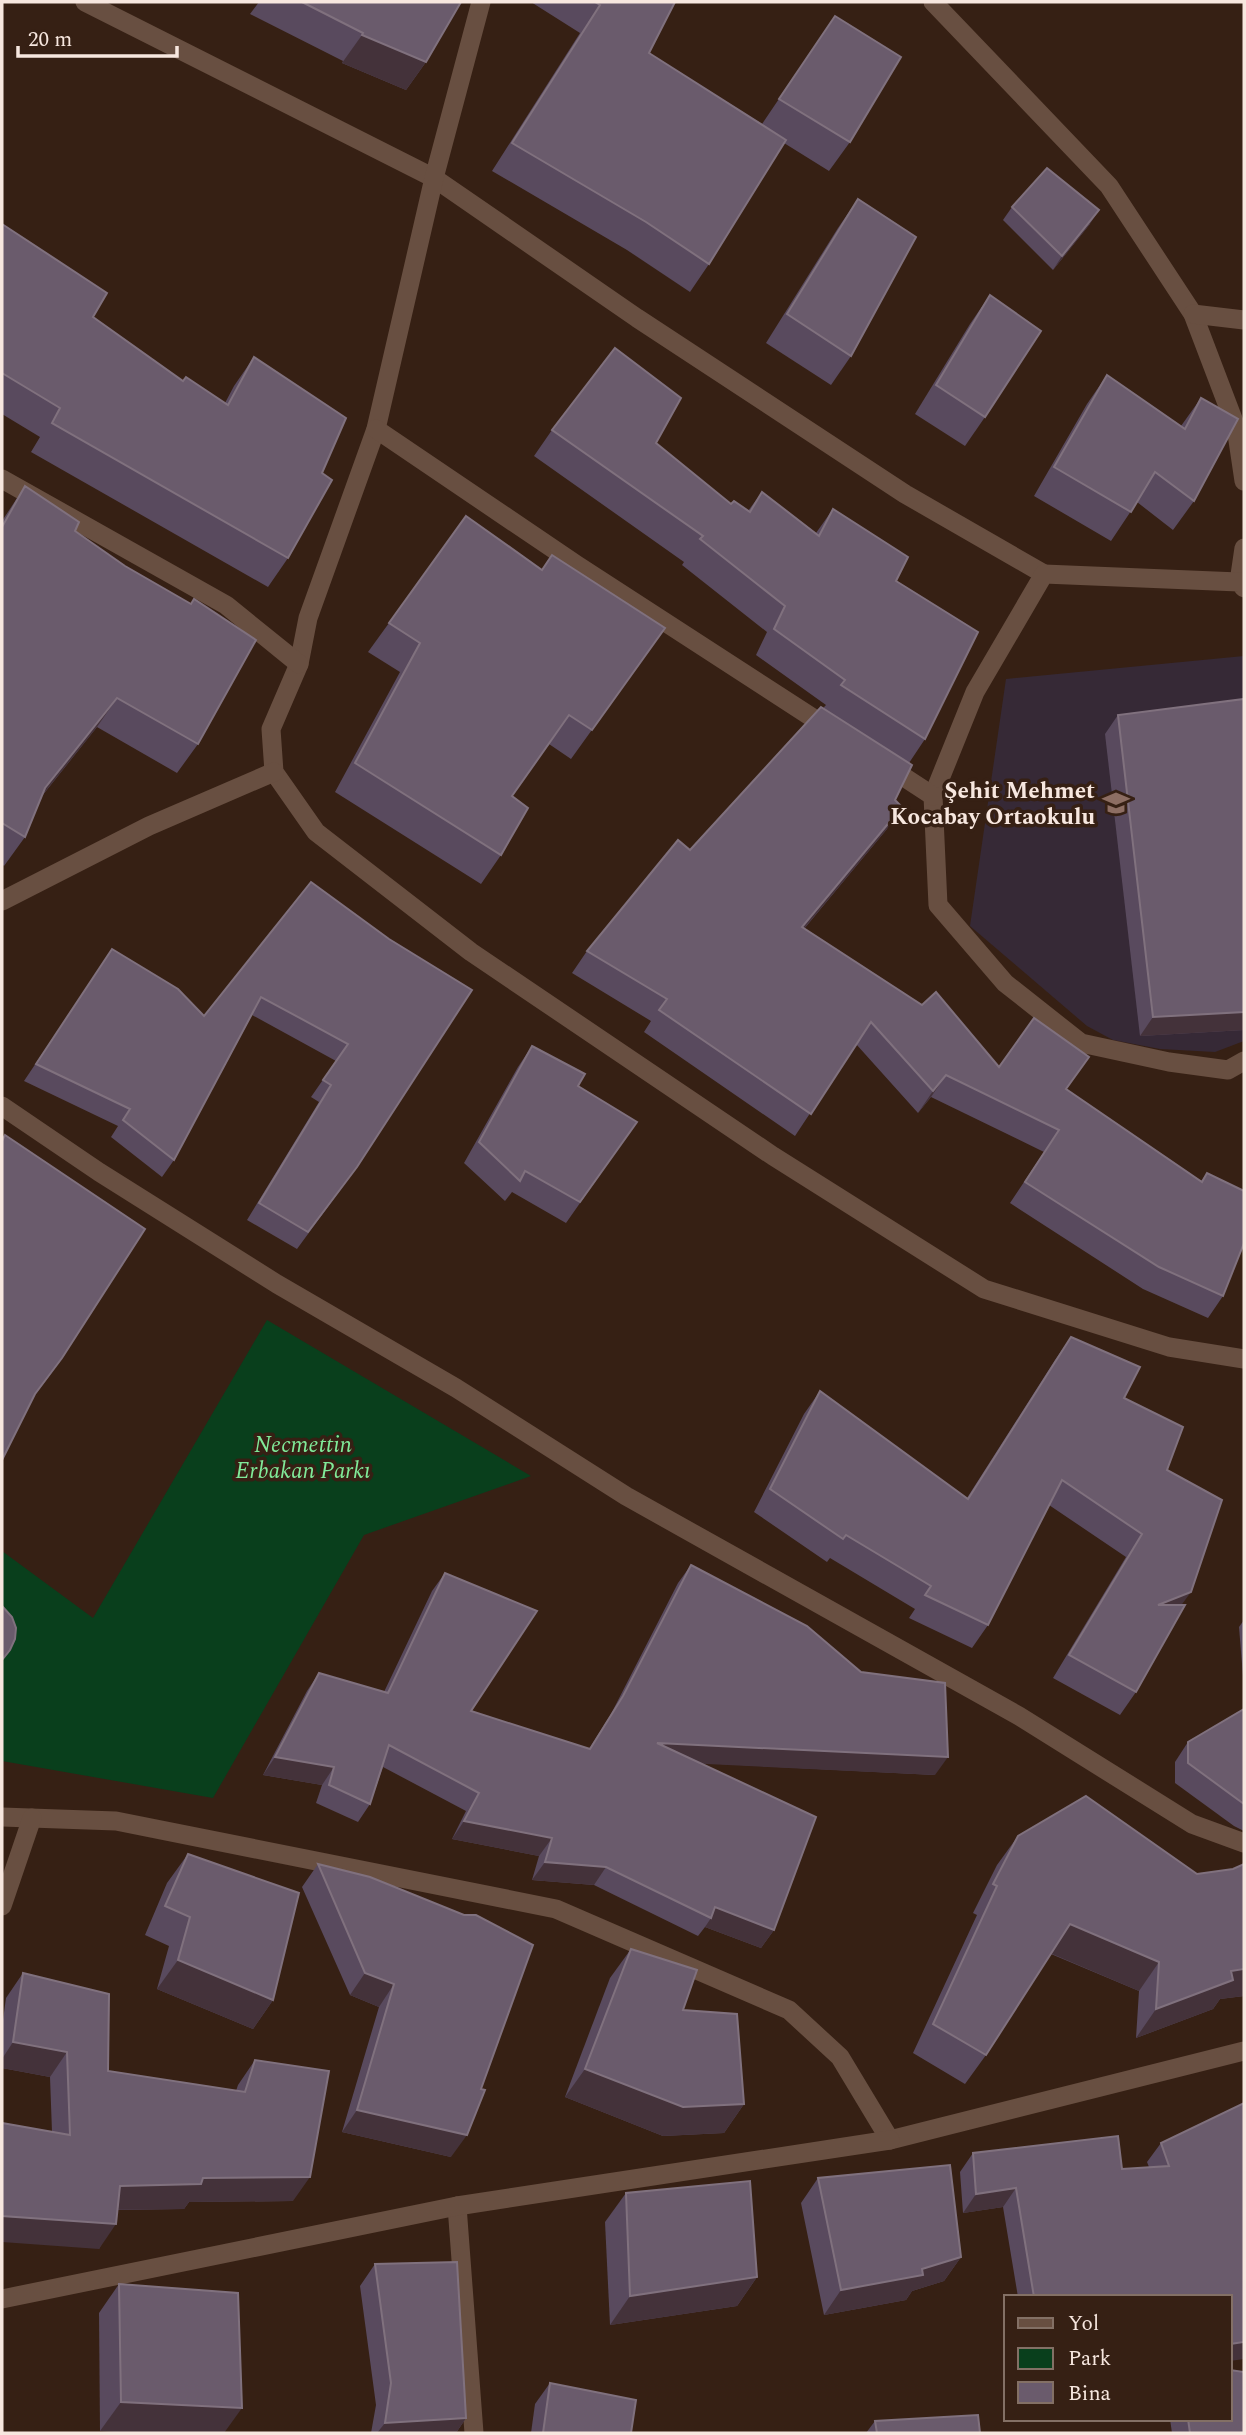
<svg xmlns="http://www.w3.org/2000/svg" width="1246" height="2435" font-family="Spectral,serif">
	<rect width="100%" height="100%" fill="#362014"/>
	<polygon fill="#362936" points="1244,656 1244,1041 1215,1052 1160,1049 1113,1040 1087,1026 970,926 1006,679"/>
	<polygon fill="#093f1c" points="267,1320 531,1476 364,1535 213,1798 2,1761 2,1551 93,1618"/>
	<g fill="none" stroke-linecap="round" stroke-linejoin="round">
		<g stroke="#684f41" stroke-width="19">
			<polyline points="85,2 434,178 637,318 905,494 1044,574"/>
			<polyline points="481,2 434,178 376,429 308,618 299,664 271,729 274,772 316,832 471,952 773,1156 984,1289 1169,1347 1244,1359"/>
			<polyline points="933,2 1109,186 1193,314 1236,427 1244,481"/>
			<polyline points="1193,314 1244,320"/>
			<polyline points="376,429 577,565 833,731"/>
			<polyline points="2,479 226,605 299,664"/>
			<polyline points="1239,582 1244,548"/>
			<polyline points="1244,588 1239,582 1044,574 975,692 933,796 938,905 1005,983 1081,1043 1169,1062 1228,1070 1244,1061"/>
			<polyline points="884,764 933,796"/>
			<polyline points="2,901 149,826 274,772"/>
			<polyline points="2,1106 99,1172 277,1284 456,1388 626,1496 1019,1716 1192,1824 1244,1843"/>
			<polyline points="2,1817 116,1821 556,1909 789,2010 840,2057 890,2140 1244,2051"/>
			<polyline points="2,1906 32,1818"/>
			<polyline points="457,2206 474,2433"/>
			<polyline points="2,2299 457,2206 890,2140"/>
		</g>
	</g>
	<g fill="#594a5e">
		<polygon points="259,2 461,2 426,62 406,90 342,63 343,61 250,14"/>
		<polygon points="531,2 675,2 649,53 762,124 835,16 850,142 829,171 784,143 709,264 690,292 627,250 492,171 580,33"/>
		<polygon points="858,199 851,356 831,385 766,343 838,228"/>
		<polygon points="1012,207 1090,224 1053,270 1003,220"/>
		<polygon points="2,224 93,317 183,381 225,403 234,386 254,357 322,473 288,558 268,587 31,452 40,437 2,414"/>
		<polygon points="990,295 985,417 965,446 915,414 970,324"/>
		<polygon points="1107,375 1181,426 1201,398 1194,501 1173,530 1137,502 1111,541 1034,496 1087,404"/>
		<polygon points="552,430 656,443 731,504 748,511 762,492 816,533 833,509 896,581 925,739 909,763 895,800 887,829 804,929 999,1067 1066,1089 1201,1181 1207,1173 1223,1296 1208,1318 1143,1289 1010,1203 1044,1152 931,1097 918,1113 856,1044 795,1136 644,1032 651,1021 572,973 587,951 690,850 826,705 756,655 767,632 682,565 684,562 534,456"/>
		<polygon points="25,486 75,531 198,744 177,773 97,727 42,796 25,837 4,866 2,864 2,521"/>
		<polygon points="542,570 665,628 571,759 549,744 512,796 501,855 481,884 335,792 400,672 368,652 389,623"/>
		<polygon points="1118,715 1244,1030 1140,1036 1105,734"/>
		<polygon points="389,939 357,1167 297,1249 247,1220 319,1102 311,1097 336,1061 252,1015 174,1160 162,1177 111,1137 118,1126 24,1081 101,966 204,1016"/>
		<polygon points="532,1046 578,1086 637,1122 566,1223 512,1192 505,1201 464,1163 518,1067"/>
		<polygon points="1071,1337 1124,1398 1167,1470 1182,1605 1136,1692 1120,1715 1053,1678 1126,1557 1049,1505 988,1625 972,1648 909,1618 915,1609 830,1558 827,1562 754,1512 804,1414 820,1391 967,1498 1055,1360"/>
		<polygon points="691,1565 935,1775 701,1763 774,1930 761,1948 705,1927 698,1936 594,1885 532,1880 539,1856 452,1839 466,1811 383,1767 370,1804 358,1822 316,1803 322,1785 263,1775 307,1691 319,1673 384,1692 432,1591 445,1573 471,1711 589,1749 611,1714 678,1583"/>
		<polygon points="1244,1620 1244,1688 1239,1627"/>
		<polygon points="1244,1709 1244,1831 1234,1826 1175,1783 1175,1762 1188,1742"/>
		<polygon points="1018,1836 1197,1874 1233,1869 1244,1864 1244,1996 1220,1999 1213,2009 1136,2038 1139,1991 1051,1954 986,2055 965,2084 913,2053 977,1915 973,1913 997,1865"/>
		<polygon points="188,1854 273,2000 253,2029 157,1989 169,1946 145,1935 167,1883"/>
		<polygon points="318,1864 370,1877 451,2157 342,2132 379,2007 350,1995 302,1887"/>
		<polygon points="631,1949 744,2104 724,2133 663,2136 565,2097 610,1978"/>
		<polygon points="23,1973 108,2071 236,2091 238,2085 255,2060 293,2201 189,2202 184,2209 118,2210 99,2249 52,2132 50,2077 2,2068 2,2027 6,1998"/>
		<polygon points="1244,2103 1230,2297 1018,2297 1003,2207 963,2213 960,2172 973,2153 1122,2169 1149,2167 1147,2162 1161,2143"/>
		<polygon points="818,2178 961,2257 944,2281 912,2291 906,2300 824,2315 801,2203"/>
		<polygon points="626,2193 757,2277 737,2306 610,2325 605,2222"/>
		<polygon points="375,2264 466,2418 456,2433 371,2433 376,2405 360,2286"/>
		<polygon points="119,2284 224,2433 144,2433 100,2431 99,2313"/>
		<polygon points="550,2383 631,2433 531,2433 535,2404"/>
		<polygon points="1170,2419 1230,2419 1244,2433 1172,2433"/>
		<polygon points="875,2421 980,2433 866,2433"/>
	</g>
	<g fill="#44323a">
		<polygon points="362,35 426,62 406,90 342,63"/>
		<polygon points="1099,210 1090,224 1053,270 1062,256"/>
		<polygon points="117,698 97,727 25,817 45,788"/>
		<polygon points="902,807 887,829 787,949 802,927"/>
		<polygon points="1244,1012 1244,1030 1140,1036 1153,1017"/>
		<polygon points="946,1075 931,1097 918,1113 933,1091"/>
		<polygon points="62,1358 45,1382 18,1418 35,1394"/>
		<polygon points="1191,1592 1174,1615 1158,1605"/>
		<polygon points="657,1743 948,1757 935,1775 644,1761"/>
		<polygon points="275,1757 334,1767 322,1785 263,1775"/>
		<polygon points="464,1821 552,1838 539,1856 452,1839"/>
		<polygon points="545,1862 606,1867 594,1885 532,1880"/>
		<polygon points="715,1907 774,1930 761,1948 705,1927 711,1918"/>
		<polygon points="1070,1924 1159,1962 1139,1991 1050,1953"/>
		<polygon points="178,1960 273,2000 253,2029 157,1989"/>
		<polygon points="1244,1969 1244,1996 1220,1999 1213,2009 1136,2038 1156,2009 1231,1971"/>
		<polygon points="365,1973 394,1984 379,2007 350,1995"/>
		<polygon points="13,2042 67,2052 50,2077 2,2068 2,2059"/>
		<polygon points="585,2069 744,2104 724,2133 663,2136 565,2097"/>
		<polygon points="357,2110 467,2135 451,2157 342,2132"/>
		<polygon points="310,2177 293,2201 189,2202 184,2209 103,2210 120,2186 203,2178"/>
		<polygon points="1016,2188 1003,2207 963,2213 976,2194"/>
		<polygon points="2,2216 116,2224 99,2249 2,2242"/>
		<polygon points="961,2257 944,2281 912,2291 906,2300 824,2315 841,2290 922,2269"/>
		<polygon points="757,2277 737,2306 610,2325 630,2296"/>
		<polygon points="1244,2342 1244,2359 1230,2361 1230,2344"/>
		<polygon points="121,2402 242,2408 224,2433 144,2433 100,2431"/>
		<polygon points="466,2418 456,2433 377,2433 385,2423"/>
	</g>
	<g fill="#6a5b6c" stroke="#80717e" stroke-width="2">
		<polygon points="302,2 461,2 426,62 362,35 363,33"/>
		<polygon points="595,2 675,2 649,53 786,140 709,264 646,222 512,143 600,5"/>
		<polygon points="835,16 901,57 850,142 779,99"/>
		<polygon points="1047,168 1099,210 1062,256 1012,207"/>
		<polygon points="858,199 916,237 851,356 787,314"/>
		<polygon points="2,224 107,293 93,317 183,381 186,377 228,405 254,357 346,418 322,473 332,480 288,558 52,423 60,408 2,373"/>
		<polygon points="990,295 1041,331 985,417 936,385"/>
		<polygon points="615,348 681,398 656,443 731,504 734,501 750,512 762,492 819,536 833,509 908,557 896,581 978,632 925,739 841,685 845,680 774,629 785,606 700,539 703,536 552,430"/>
		<polygon points="1107,375 1185,429 1201,398 1238,419 1194,501 1155,472 1131,512 1054,467"/>
		<polygon points="25,486 79,522 75,531 125,566 191,604 194,599 256,640 198,744 117,698 45,788 25,837 2,823 2,527"/>
		<polygon points="466,516 542,570 552,555 665,628 592,730 569,715 512,796 528,808 501,855 355,763 420,643 389,623"/>
		<polygon points="1244,699 1244,1012 1153,1017 1118,715"/>
		<polygon points="821,707 912,765 895,800 902,807 802,927 922,1005 936,992 999,1067 1034,1018 1089,1057 1066,1089 1202,1182 1207,1173 1244,1191 1244,1243 1223,1296 1159,1267 1025,1182 1059,1130 946,1075 933,1091 871,1022 811,1114 659,1010 667,999 587,951 678,840 690,850"/>
		<polygon points="311,882 389,939 472,990 357,1167 308,1232 259,1203 331,1085 323,1080 348,1044 261,997 174,1160 123,1120 130,1109 36,1064 112,949 178,989 204,1016"/>
		<polygon points="532,1046 585,1074 578,1086 637,1122 580,1202 525,1171 520,1181 479,1142"/>
		<polygon points="5,1135 145,1229 62,1358 35,1394 2,1460 2,1141"/>
		<polygon points="1071,1337 1140,1367 1124,1398 1183,1427 1167,1470 1222,1500 1191,1592 1158,1605 1185,1605 1136,1692 1069,1655 1142,1534 1062,1480 988,1625 925,1595 931,1586 846,1535 843,1539 770,1489 820,1391 968,1499"/>
		<polygon points="691,1565 807,1626 861,1672 945,1683 948,1757 657,1743 816,1817 774,1930 715,1907 711,1918 606,1867 545,1862 552,1838 464,1821 479,1793 389,1745 370,1804 329,1785 334,1767 275,1757 319,1673 388,1693 445,1573 537,1611 471,1711 590,1749 623,1696"/>
		<polygon points="2,1606 12,1617 16,1628 15,1639 10,1650 2,1660"/>
		<polygon points="1244,1709 1244,1804 1188,1763 1188,1742"/>
		<polygon points="1086,1796 1197,1874 1233,1869 1244,1864 1244,1969 1231,1971 1233,1980 1156,2009 1159,1962 1070,1924 986,2055 933,2024 997,1886 993,1884 1018,1836"/>
		<polygon points="188,1854 299,1893 273,2000 178,1960 190,1917 165,1906"/>
		<polygon points="318,1864 370,1877 464,1915 476,1915 533,1945 481,2089 485,2090 467,2135 357,2110 394,1984 365,1973"/>
		<polygon points="631,1949 697,1970 683,2010 737,2014 744,2104 683,2107 585,2069"/>
		<polygon points="23,1973 109,1994 108,2071 245,2092 255,2060 329,2071 310,2177 203,2178 201,2184 120,2186 116,2224 2,2216 2,2123 70,2135 67,2052 13,2042"/>
		<polygon points="1244,2103 1244,2342 1230,2344 1230,2297 1034,2297 1016,2188 976,2194 973,2153 1118,2136 1122,2169 1169,2166 1161,2143"/>
		<polygon points="950,2165 961,2257 922,2269 923,2275 841,2290 818,2178"/>
		<polygon points="750,2181 757,2277 630,2296 626,2193"/>
		<polygon points="457,2262 466,2418 385,2423 391,2383 375,2264"/>
		<polygon points="119,2284 238,2293 242,2408 121,2402"/>
		<polygon points="1230,2370 1244,2372 1244,2433 1190,2433 1188,2419 1230,2419"/>
		<polygon points="550,2383 636,2400 631,2433 543,2433"/>
		<polygon points="978,2415 980,2433 877,2433 875,2421"/>
	</g>
	<defs>
		<symbol id="school-bare" viewBox="-9 -9 18 18"><path d="M0-5L7-2L0 1L-7-2ZM-4 1L0 2.5L4 1V4Q0 6-4 4Z" fill="#8d6e63" stroke="#362014" stroke-width="2.5" paint-order="stroke"/></symbol>
	</defs>
	<g fill-rule="evenodd">
		<use href="#school-bare" x="1097" y="784" width="38" height="38"/>
	</g>
	<g text-anchor="middle" stroke-width="7" stroke-linejoin="round" paint-order="stroke">
		<g font-size="23" font-weight="bold" fill="#f7e7df" stroke="#362014" text-anchor="end">
			<text x="1095" y="798">Şehit Mehmet<tspan x="1095" dy="26">Kocabay Ortaokulu</tspan></text>
		</g>
		<g font-size="23" font-style="italic" fill="#80ea99" stroke="#362014">
			<text x="303" y="1452">Necmettin<tspan x="303" dy="26">Erbakan Parkı</tspan></text>
		</g>
	</g>
	<rect width="1246" height="2435" fill="none" stroke="#f7e7df" stroke-width="7"/>
	<rect x="1004" y="2295" width="228" height="126" fill="#362014" stroke="#837065" stroke-width="2"/>
	<rect x="1018" y="2318" width="35" height="10" fill="#684f41" stroke="#837065" stroke-width="2"/>
	<text x="1068" y="2330" font-size="21" fill="#f7e7df">Yol</text>
	<rect x="1018" y="2348" width="35" height="21" fill="#093f1c" stroke="#837065" stroke-width="2"/>
	<text x="1068" y="2365" font-size="21" fill="#f7e7df">Park</text>
	<rect x="1018" y="2382" width="35" height="21" fill="#6a5b6c" stroke="#837065" stroke-width="2"/>
	<text x="1068" y="2400" font-size="21" fill="#f7e7df">Bina</text>
	<path d="M18 46v10h159v-10" fill="none" stroke="#f7e7df" stroke-width="3.5"/>
	<text x="28" y="46" font-size="21" fill="#f7e7df" stroke="#362014" stroke-width="5" paint-order="stroke">20 m</text>
</svg>
